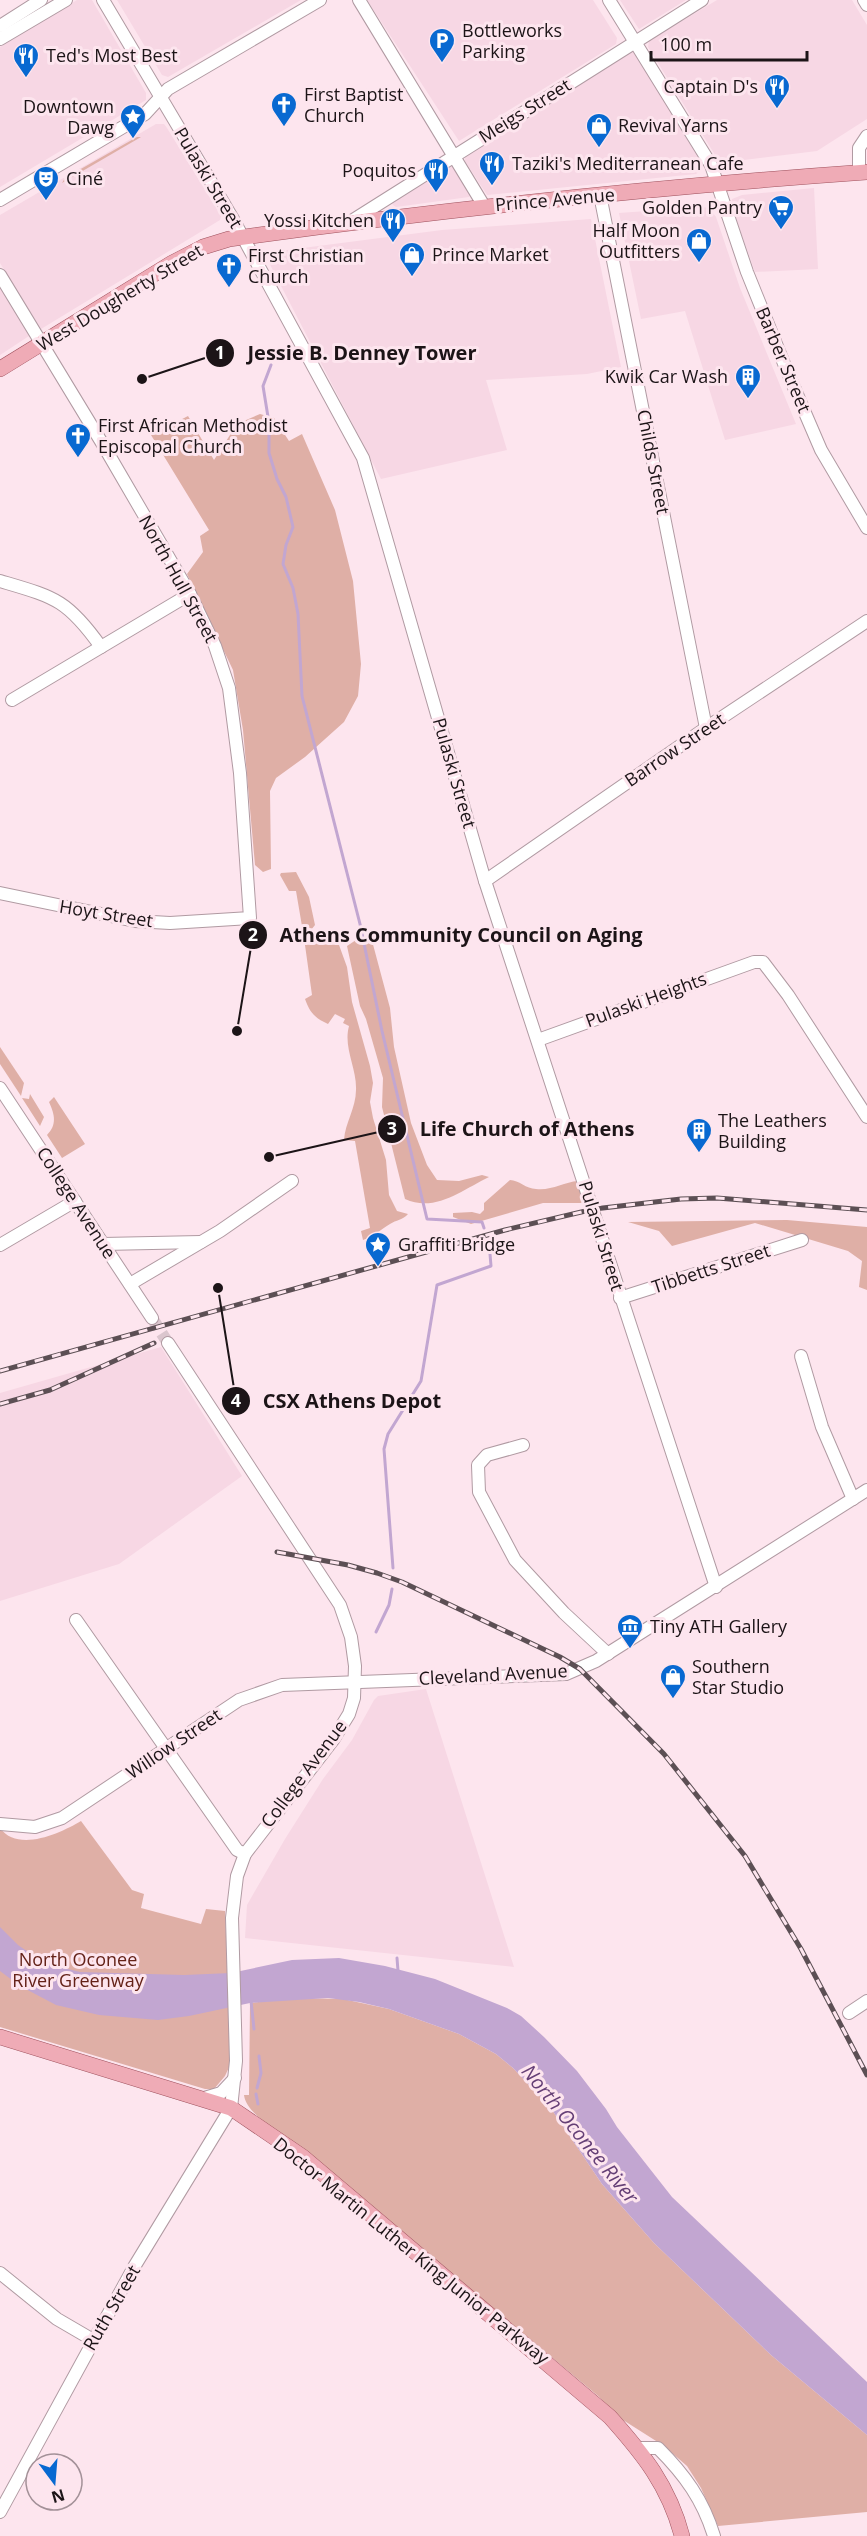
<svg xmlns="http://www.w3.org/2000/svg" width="867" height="2536" font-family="'Open Sans',sans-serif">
	<rect width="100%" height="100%" fill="#fde5ee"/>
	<g fill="#f7d7e4">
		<polygon points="77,0 92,0 146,93 146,100 0,187 0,47"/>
		<polygon points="117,0 301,0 168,77 162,75"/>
		<polygon points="367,0 593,0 617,38 616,44 459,141"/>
		<polygon points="620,0 686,0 639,29"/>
		<polygon points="717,0 852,0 867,25 867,119 817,151 720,163 648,47 649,41"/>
		<polygon points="632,52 636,54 702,162 699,172 696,174 487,195 465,161 465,156"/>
		<polygon points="156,124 164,124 167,128 221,216 220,220 41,329 0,263 0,215"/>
		<polygon points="453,164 471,194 469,197 396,207 393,205 392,203"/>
		<polygon points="814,188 818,269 755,272 731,205 732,199 742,195"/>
		<polygon points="702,207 709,208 716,217 740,288 796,424 725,440 685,311 641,319 619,213"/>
		<polygon points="591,219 621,367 587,374 486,380 507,450 381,479 264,253 442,230"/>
		<polygon points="0,283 29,336 0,355"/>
		<polygon points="161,1347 242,1476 119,1564 0,1601 0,1393"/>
		<polygon points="426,1689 514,1967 245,1938 247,1905 285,1839 323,1779 352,1740 374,1700 378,1696"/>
	</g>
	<g fill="#dfafa6">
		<polygon points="137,137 141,137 62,183 65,178"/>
		<polygon points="260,414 274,418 289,441 302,434 335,510 353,581 361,664 358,696 344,722 305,757 276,778 270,791 271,869 263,872 255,865 243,730 233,670 187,574 203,552 200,536 209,530 151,435 188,416 214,460 237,424"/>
		<polygon points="296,872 309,897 315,925 311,930 303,932 296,891 289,891 280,875 281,873"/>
		<path d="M312 936 319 940 324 937 339 945 347 967 352 1002 370 1066 373 1083 370 1102 373 1118 386 1160 389 1195 397 1211 408 1214C403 1220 396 1220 390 1224 380 1230 374 1236 363 1240L361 1231 370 1228 355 1141 344 1140C345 1123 356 1108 356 1090 357 1068 343 1048 349 1026L343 1023 345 1019 335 1014 328 1024C315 1018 310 1013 305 999L312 995 304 938 306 937 312 944 309 937Z"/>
		<path d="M371 937 390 1008 394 1047 411 1123 427 1165 437 1180 459 1181 482 1175 489 1177C462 1190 435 1213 405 1199L382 1107 383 1078 366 1019 360 1006 347 946 359 938Z"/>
		<polygon points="0,1047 24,1083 21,1096 0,1064"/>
		<polygon points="30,1094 44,1117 40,1126 22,1098 29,1099"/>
		<path d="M54 1097 85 1144 62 1158 47 1135C57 1125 55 1115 49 1102Z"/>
		<path d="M510 1180C519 1180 526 1189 536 1189 551 1191 564 1182 578 1181L583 1203H543L471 1224 453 1217V1213L472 1212 480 1214 484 1210V1203Z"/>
		<polygon points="787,1220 867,1227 867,1290 859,1287 862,1261 848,1251 755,1223 672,1246 659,1231 628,1222"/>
		<path d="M81 1821 132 1890 144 1894 141 1908 201 1924 206 1909 225 1911 231 2063 225 2076 214 2089H205L0 2027V1828C18 1853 61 1833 81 1821Z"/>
		<path d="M296 1998 343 1999 389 2009 459 2034 496 2054 513 2068 550 2107 602 2184 654 2243 771 2355 867 2435V2512L718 2526 701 2488 687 2466 664 2446 623 2420 597 2395 295 2143C280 2132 246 2114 244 2095H249L250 2003Z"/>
	</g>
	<polygon fill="#c2a6d1" points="0,1927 18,1945 44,1963 80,1972 184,1975 231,1973 292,1960 339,1958 385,1966 435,1979 507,2008 521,2016 544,2037 577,2071 606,2109 617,2127 672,2197 867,2382 867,2435 771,2355 654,2243 602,2184 550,2107 513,2068 496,2054 459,2034 389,2009 359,2002 328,1998 250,2003 189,2016 158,2020 99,2015 56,2005 20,1986 0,1971"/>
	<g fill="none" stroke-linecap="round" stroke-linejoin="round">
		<g stroke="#c2a6d1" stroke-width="3">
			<polyline points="271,365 263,386 269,423 269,453 277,479 286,497 293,527 286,545 283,564 293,588 298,614 302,696 360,924 382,1031 427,1219 482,1222 484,1228"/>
			<polyline points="393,1568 384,1449 388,1434 421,1381 437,1285 491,1266 490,1254"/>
			<polyline points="376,1632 389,1605 392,1589"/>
			<polyline points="397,1958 398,1971"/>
			<polyline points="251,2001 254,2029"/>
			<polyline points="257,2088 261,2073 259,2056"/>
			<polyline points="256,2094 258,2104"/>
		</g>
		<polyline stroke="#dbc6ce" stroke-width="12" stroke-dasharray="12 6" stroke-linecap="butt" points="152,1318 168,1343"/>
		<defs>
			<g id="minor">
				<polyline points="103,0 233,219 363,458 485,881 716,1587"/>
				<polyline points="359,0 484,206"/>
				<polyline points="609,0 711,165 747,272 787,371 821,450 867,528"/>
				<polyline points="864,0 867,5"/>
				<polyline points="0,26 41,0"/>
				<polyline points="0,39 66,0"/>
				<polyline points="859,173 859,148 867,136"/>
				<polyline points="600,195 706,728"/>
				<polyline points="0,200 145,114 168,89 320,0"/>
				<polyline points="350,222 702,0"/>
				<polyline points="0,275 102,443 190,594 215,646 229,688 240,773 250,918 170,923 135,921 0,893"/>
				<path d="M0 581C54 597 67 599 101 647"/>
				<polyline points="12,700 190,594"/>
				<polyline points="485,881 706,728 867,621"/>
				<polyline points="538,1040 754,962 763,962 788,995 867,1117"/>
				<polyline points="0,1088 152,1318"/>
				<polyline points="103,1244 201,1242"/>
				<polyline points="0,1245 75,1201"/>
				<polyline points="130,1284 220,1231 292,1181"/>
				<polyline points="620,1298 802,1240"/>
				<polyline points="801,1356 822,1427 853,1499"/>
				<polyline points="523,1445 487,1455 478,1465 479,1492 515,1560 564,1613 608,1654"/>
				<polyline points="76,1620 237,1850 245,1854"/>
				<polyline points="0,1824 35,1827 62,1818 239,1700 282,1685 566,1674 596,1661 867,1490"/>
				<polyline points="849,2013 867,2001"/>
				<polyline points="201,2099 221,2093 235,2078"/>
				<polyline points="0,2273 57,2319 93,2340"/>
				<path d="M638 2448H658C685 2475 703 2500 714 2536"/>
				<polyline points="0,2512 134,2267 231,2108 236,2061 232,1918 237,1876 245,1854 333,1740 349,1714 354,1698 355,1666 351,1637 340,1605 168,1343"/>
			</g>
			<g id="major">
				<path d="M0 369 172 263 203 247 229 239C441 210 654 187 867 172"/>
				<path d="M0 2037 231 2108 303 2157 610 2417C643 2454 669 2486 682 2536"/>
			</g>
		</defs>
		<use href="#minor" stroke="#b09aa2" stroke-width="14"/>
		<use href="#major" stroke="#9f525e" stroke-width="16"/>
		<use href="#minor" stroke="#fff" stroke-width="12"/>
		<use href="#major" stroke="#efabb6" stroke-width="15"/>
		<defs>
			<g id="rail">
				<polyline points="0,1371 505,1230 594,1209 681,1199 717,1198 867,1210"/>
				<polyline points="0,1404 50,1390 154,1343"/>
				<polyline points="277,1552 348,1565 377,1573 402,1582 560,1657 580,1669 664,1754 745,1856 801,1949 867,2075"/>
			</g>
		</defs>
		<use href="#rail" stroke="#5c4f54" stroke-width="5"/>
		<use href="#rail" stroke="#fde5ee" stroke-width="3" stroke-dasharray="9" stroke-linecap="butt"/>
	</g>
	<defs>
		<symbol id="parking-pin" viewBox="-11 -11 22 30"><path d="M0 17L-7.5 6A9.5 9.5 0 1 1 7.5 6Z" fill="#0869d1" stroke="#fde5ee"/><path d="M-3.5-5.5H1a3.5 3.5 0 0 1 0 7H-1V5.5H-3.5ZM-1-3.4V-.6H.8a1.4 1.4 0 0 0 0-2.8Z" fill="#fff"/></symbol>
		<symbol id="restaurant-pin" viewBox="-11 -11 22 30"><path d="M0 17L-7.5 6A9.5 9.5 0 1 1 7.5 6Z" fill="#0869d1" stroke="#fde5ee"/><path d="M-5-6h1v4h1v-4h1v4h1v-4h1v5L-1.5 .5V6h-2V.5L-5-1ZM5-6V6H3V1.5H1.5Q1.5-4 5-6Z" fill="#fff"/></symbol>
		<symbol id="church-pin" viewBox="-11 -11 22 30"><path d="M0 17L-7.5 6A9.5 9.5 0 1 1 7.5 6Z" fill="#0869d1" stroke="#fde5ee"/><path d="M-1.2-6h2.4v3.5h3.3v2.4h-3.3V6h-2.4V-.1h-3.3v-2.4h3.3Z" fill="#fff"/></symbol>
		<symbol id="sight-pin" viewBox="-11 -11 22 30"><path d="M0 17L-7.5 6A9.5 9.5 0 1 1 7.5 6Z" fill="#0869d1" stroke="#fde5ee"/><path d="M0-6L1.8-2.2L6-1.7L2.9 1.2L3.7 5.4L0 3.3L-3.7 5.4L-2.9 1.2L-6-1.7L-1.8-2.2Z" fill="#fff"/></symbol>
		<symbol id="shop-pin" viewBox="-11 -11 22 30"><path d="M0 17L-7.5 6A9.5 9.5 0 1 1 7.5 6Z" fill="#0869d1" stroke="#fde5ee"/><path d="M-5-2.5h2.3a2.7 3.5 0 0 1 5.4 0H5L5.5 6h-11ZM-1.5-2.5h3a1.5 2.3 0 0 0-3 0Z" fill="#fff"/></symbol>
		<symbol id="theatre-pin" viewBox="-11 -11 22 30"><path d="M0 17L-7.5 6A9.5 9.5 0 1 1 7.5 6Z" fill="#0869d1" stroke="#fde5ee"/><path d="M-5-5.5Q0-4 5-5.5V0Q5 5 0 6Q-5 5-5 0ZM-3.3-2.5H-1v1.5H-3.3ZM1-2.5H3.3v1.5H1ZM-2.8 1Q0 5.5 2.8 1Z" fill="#fff"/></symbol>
		<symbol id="supermarket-pin" viewBox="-11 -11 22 30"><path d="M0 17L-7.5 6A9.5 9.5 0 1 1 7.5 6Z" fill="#0869d1" stroke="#fde5ee"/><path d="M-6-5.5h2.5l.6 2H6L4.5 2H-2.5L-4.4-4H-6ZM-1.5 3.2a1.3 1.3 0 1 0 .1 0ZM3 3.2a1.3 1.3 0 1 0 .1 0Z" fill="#fff"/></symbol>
		<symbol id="building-pin" viewBox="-11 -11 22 30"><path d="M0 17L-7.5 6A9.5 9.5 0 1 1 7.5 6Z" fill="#0869d1" stroke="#fde5ee"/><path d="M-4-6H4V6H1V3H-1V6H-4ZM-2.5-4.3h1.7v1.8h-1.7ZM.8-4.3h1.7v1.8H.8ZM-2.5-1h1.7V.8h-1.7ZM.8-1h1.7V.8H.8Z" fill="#fff"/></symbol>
		<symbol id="museum-pin" viewBox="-11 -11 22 30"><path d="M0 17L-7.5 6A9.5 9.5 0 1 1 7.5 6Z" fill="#0869d1" stroke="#fde5ee"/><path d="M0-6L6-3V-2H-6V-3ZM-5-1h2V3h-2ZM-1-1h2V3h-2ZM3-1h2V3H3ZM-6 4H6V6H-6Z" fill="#fff"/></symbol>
	</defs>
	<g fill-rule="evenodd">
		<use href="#parking-pin" x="427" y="26" width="30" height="40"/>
		<use href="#restaurant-pin" x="11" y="41" width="30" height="40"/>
		<use href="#restaurant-pin" x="762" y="72" width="30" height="40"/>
		<use href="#church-pin" x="269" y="90" width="30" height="40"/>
		<use href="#sight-pin" x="118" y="102" width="30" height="40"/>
		<use href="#shop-pin" x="584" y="111" width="30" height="40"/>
		<use href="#restaurant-pin" x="477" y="149" width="30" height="40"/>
		<use href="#restaurant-pin" x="421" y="156" width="30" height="40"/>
		<use href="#theatre-pin" x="31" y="164" width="30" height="40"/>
		<use href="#supermarket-pin" x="766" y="193" width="30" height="40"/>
		<use href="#restaurant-pin" x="378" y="206" width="30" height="40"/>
		<use href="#shop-pin" x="684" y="226" width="30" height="40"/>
		<use href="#shop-pin" x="397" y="240" width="30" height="40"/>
		<use href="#church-pin" x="214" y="251" width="30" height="40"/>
		<use href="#building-pin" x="733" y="362" width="30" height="40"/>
		<use href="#church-pin" x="63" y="421" width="30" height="40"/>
		<use href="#building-pin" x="684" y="1116" width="30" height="40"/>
		<use href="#sight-pin" x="363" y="1230" width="30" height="40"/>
		<use href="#museum-pin" x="615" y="1612" width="30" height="40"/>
		<use href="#shop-pin" x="658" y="1662" width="30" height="40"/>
	</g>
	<g text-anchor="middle" stroke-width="6" stroke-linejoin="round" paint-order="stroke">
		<g font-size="18" fill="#1c1417" stroke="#fde5ee" text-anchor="start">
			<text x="462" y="37">Bottleworks<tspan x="462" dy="21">Parking</tspan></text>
			<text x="46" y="62">Ted's Most Best</text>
			<text x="758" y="93" text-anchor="end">Captain D's</text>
			<text x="304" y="101">First Baptist<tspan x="304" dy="21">Church</tspan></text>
			<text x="114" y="113" text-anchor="end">Downtown<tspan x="114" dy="21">Dawg</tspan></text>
			<text x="618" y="132">Revival Yarns</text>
			<text x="512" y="170">Taziki's Mediterranean Cafe</text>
			<text x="416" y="177" text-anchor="end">Poquitos</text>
			<text x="66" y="185">Ciné</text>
			<text x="762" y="214" text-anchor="end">Golden Pantry</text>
			<text x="374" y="227" text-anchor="end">Yossi Kitchen</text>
			<text x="680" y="237" text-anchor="end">Half Moon<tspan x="680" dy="21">Outfitters</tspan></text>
			<text x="432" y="261">Prince Market</text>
			<text x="248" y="262">First Christian<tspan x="248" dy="21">Church</tspan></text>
			<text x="728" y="383" text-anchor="end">Kwik Car Wash</text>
			<text x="98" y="432">First African Methodist<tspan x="98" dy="21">Episcopal Church</tspan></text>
			<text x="718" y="1127">The Leathers<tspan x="718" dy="21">Building</tspan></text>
			<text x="398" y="1251">Graffiti Bridge</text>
			<text x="650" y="1633">Tiny ATH Gallery</text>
			<text x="692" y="1673">Southern<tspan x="692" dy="21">Star Studio</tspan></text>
		</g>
		<g font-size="18" fill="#1c1417" stroke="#fde5ee">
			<text transform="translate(525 111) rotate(-32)" y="6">Meigs Street</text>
			<text transform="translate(208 178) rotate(59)" y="6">Pulaski Street</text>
			<text transform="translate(555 200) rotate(-5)" y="6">Prince Avenue</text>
			<text transform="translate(120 298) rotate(-31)" y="6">West Dougherty Street</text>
			<text transform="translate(783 360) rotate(67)" y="6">Barber Street</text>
			<text transform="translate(653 462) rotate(79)" y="6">Childs Street</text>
			<text transform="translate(178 579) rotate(61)" y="6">North Hull Street</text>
			<text transform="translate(675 750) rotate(-34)" y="6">Barrow Street</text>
			<text transform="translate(454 773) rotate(74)" y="6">Pulaski Street</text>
			<text transform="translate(106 914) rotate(9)" y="6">Hoyt Street</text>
			<text transform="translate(646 1000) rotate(-20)" y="6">Pulaski Heights</text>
			<text transform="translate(76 1203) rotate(57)" y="6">College Avenue</text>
			<text transform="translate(601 1236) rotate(73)" y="6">Pulaski Street</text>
			<text transform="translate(711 1269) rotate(-18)" y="6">Tibbetts Street</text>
			<text transform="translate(493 1675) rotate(-3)" y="6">Cleveland Avenue</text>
			<text transform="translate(174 1744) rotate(-34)" y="6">Willow Street</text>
			<text transform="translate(304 1774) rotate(-53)" y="6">College Avenue</text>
			<text transform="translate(411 2251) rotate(39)" y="6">Doctor Martin Luther King Junior Parkway</text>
			<text transform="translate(112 2308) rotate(-60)" y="6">Ruth Street</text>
		</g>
		<g font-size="18" fill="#642218" stroke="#fde5ee">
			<text x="78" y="1966">North Oconee<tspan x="78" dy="21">River Greenway</tspan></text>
		</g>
		<g font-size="20" font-style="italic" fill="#653f76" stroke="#fde5ee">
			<text transform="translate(580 2134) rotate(51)" y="7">North Oconee River</text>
		</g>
	</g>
	<path fill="none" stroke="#1c1417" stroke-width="2" d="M142 379L220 353M237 1031L253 935M269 1157L392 1129M218 1288L236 1401"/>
	<g fill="#1c1417" stroke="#fde5ee" stroke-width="2">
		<circle cx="142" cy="379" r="6"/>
		<circle cx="237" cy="1031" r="6"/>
		<circle cx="269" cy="1157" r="6"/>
		<circle cx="218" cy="1288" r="6"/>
		<circle cx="220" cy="353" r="15"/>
		<circle cx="253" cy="935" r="15"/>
		<circle cx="392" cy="1129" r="15"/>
		<circle cx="236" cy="1401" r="15"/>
	</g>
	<g font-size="18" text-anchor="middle" font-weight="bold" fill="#fff">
		<text x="220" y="359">1</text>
		<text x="253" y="941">2</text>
		<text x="392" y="1135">3</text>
		<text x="236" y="1407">4</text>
	</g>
	<g font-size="20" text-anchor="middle" font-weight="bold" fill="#1c1417" stroke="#fde5ee" stroke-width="6" stroke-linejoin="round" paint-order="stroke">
		<text x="362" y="360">Jessie B. Denney Tower</text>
		<text x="461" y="942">Athens Community Council on Aging</text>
		<text x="527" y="1136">Life Church of Athens</text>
		<text x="352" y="1408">CSX Athens Depot</text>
	</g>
	<g transform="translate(54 2482) rotate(164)"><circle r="28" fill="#fde5ee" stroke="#a39198" stroke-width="1.5"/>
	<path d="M0-4.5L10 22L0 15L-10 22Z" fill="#0869d1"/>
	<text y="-9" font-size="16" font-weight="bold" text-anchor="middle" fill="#1c1417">N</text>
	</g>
	<path d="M651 51v9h156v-9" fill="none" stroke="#1c1417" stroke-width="3"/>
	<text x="660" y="51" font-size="18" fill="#1c1417" stroke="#fde5ee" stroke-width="4.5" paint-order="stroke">100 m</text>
</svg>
